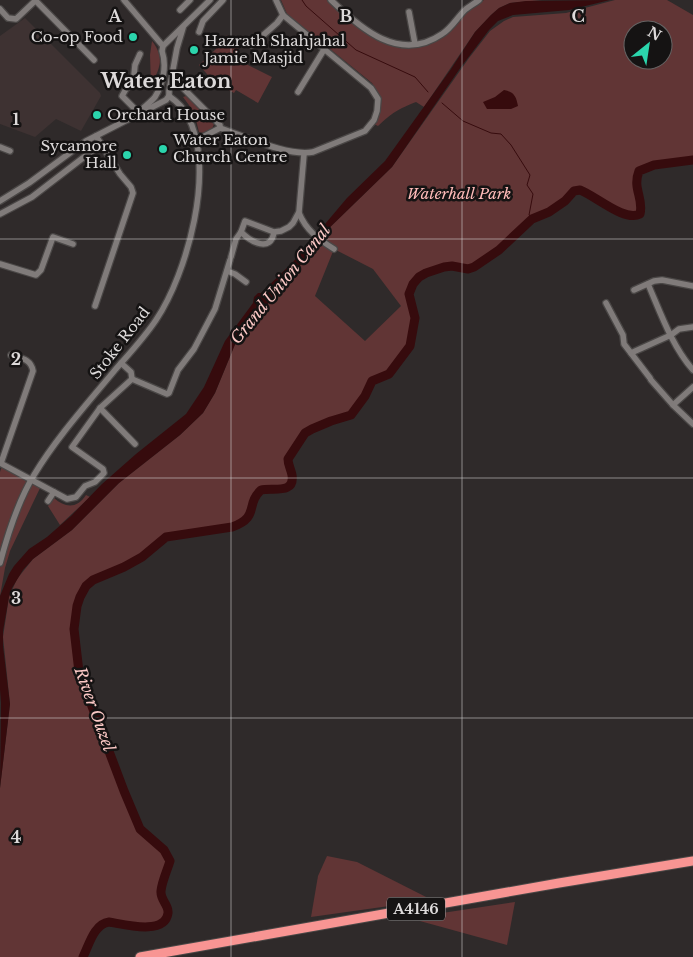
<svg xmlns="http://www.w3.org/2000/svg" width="693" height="957" font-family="'Libre Baskerville',serif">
	<rect width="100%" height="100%" fill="#2f2a2a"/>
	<polygon fill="#3e3232" points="25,18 100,93 101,96 81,131 56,119 35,137 0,124 0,36"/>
	<g fill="#613535" fill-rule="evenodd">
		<path d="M281 0H327L364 31 405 46 427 45 447 34 469 9 484 0H542L510 3 499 8 491 15 475 32 424 107 416 102C398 109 392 113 378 126L374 124C380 109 381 97 372 83L287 14Z"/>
		<path d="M615 0H667L693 15V160L654 165 639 171C632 189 644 198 640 214 624 221 596 196 580 190L574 192 565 201 549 212 532 219 499 250 474 267 468 269 452 266 444 267 426 273 419 277 413 284 409 294 415 318 410 346 389 374 372 381 365 396 351 415 331 421 312 429 305 433 288 459C289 469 295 476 290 485L279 490H260C245 505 259 517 232 527L166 537 142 557 124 567 93 580 86 586 80 597 77 606 74 629 79 672 124 791 140 829 168 855C172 868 162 880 161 892 161 901 169 905 168 914 164 936 123 924 109 922 94 924 84 944 79 957H0V788L10 704 3 637 9 597 17 579 33 559 72 530 119 483 180 435 203 413 215 393 236 342 307 257 323 234 392 167 469 58 490 31 504 21 513 17 566 13ZM633 30H663V60H633ZM334 249 373 269 401 306 365 341 315 296Z"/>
		<polygon points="227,35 239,47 234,58 272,77 258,103 236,90 234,93 214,82 199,65 216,49 216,48"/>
		<path d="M152 41C165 58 160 68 151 85L150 55Z"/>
		<polygon points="186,96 189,97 213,121 214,124 212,129 204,133 199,132 194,112 183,97"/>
		<polygon points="2,466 41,486 10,551 5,568 0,596 0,472"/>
		<path d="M86 495 90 497 60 525 48 506 54 498C65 508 77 509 86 495Z"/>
		<polygon points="327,856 357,862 432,900 311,917 318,876"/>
		<polygon points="515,902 507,945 409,918"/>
	</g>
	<g fill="#360b0d">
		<polygon points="610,0 569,10 513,15 498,21 489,30 461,67 392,167 323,234 307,257 236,342 215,393 203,413 180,435 119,483 72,530 33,559 23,570 12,588 9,597 3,631 3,646 10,704 0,788 1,703 0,689 0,596 9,574 14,566 29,549 47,537 71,516 102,484 136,454 186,414 204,387 225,341 253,303 254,297 258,293 261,293 293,262 347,198 385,161 451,69 475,32 491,15 499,8 510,3 526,1"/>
		<path d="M504 90C514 92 516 96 518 106L511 109H487L483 102 495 97Z"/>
	</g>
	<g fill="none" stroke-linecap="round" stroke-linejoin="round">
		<g stroke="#360b0d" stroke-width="1">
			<polyline points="302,0 306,6 356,50 415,77 428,92"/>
			<polyline points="442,103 463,121 491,133 501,134 511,145 530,175 527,185 533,194 529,215 535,218"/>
		</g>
		<path stroke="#360b0d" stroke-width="9" d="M83 957C89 945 94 924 109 922 123 924 165 936 168 913 169 905 160 900 161 891 162 881 167 871 170 861L164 850 140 829 124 791 79 672 74 629 77 606 80 597 86 586 93 580 124 567 142 557 166 537 232 527C260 517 245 505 261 490 272 487 295 495 292 475 291 469 288 465 288 459L305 433 312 429 331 421 351 415 365 396 372 381 389 374 410 346 415 318 409 294 413 284 419 277 426 273 444 267 452 266 468 269 474 267 499 250 532 219 549 212 565 201 574 191 580 190C596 196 624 222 640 214 644 198 632 189 639 171L654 165 693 160"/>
		<defs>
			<g id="minor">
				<polyline points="35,0 94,60"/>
				<polyline points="124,0 163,46"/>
				<path d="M331 0C361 29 400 63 442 34 452 28 458 16 466 9 470 6 475 3 479 0"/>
				<polyline points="0,9 8,18 16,19 36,0"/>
				<polyline points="180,10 190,0"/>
				<polyline points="409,12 415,44"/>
				<polyline points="199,32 203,21 223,0"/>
				<polyline points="252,45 277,23 283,15"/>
				<polyline points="180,85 220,125 220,128"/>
				<polyline points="298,92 325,48"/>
				<polyline points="169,96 169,91 177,48 183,28"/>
				<path d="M140 111C145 106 151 102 155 97 163 84 167 66 162 51L163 46 210 0"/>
				<polyline points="139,113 122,96 134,75 135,65 140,54"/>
				<path d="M197 140 220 128C244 136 289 157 313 152L365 131 374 120 377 111 378 99 371 88 283 15 276 0"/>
				<polyline points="0,147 10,151"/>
				<polyline points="0,201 29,183 86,141 166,100 169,96"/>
				<path d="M299 213C306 230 318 239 334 249"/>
				<polyline points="0,214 32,197 101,144"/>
				<path d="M274 232C271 253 251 242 241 232L245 221 274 232 281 231 289 227 293 223 299 212 304 154"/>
				<polyline points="231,257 236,239 241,232"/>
				<polyline points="0,264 36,275 41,270 53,237 73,244"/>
				<polyline points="227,271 235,274 246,282"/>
				<path d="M648 284C661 314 672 346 693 370"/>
				<polyline points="634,290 654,281 662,280 693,286"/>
				<polyline points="606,303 623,335 624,344 650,378"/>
				<polyline points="95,306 133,193 131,187 120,174 96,136"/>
				<polyline points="631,353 671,335 679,329 693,327"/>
				<polyline points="132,379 167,394 169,393 178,370 194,349 215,309 230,260"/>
				<polyline points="651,380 673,405"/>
				<polyline points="693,387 673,405 693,424"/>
				<polyline points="100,408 135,444"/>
				<polyline points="0,463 67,499 76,497 85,486 95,482 104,473 103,469 72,447 100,408 132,379 131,372 121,363"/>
				<path d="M1 463 33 371C31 359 21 358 11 355"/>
				<polyline points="48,501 54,492"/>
				<path d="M0 563C8 533 18 501 34 475 57 437 87 404 115 370 129 354 144 338 156 320 187 274 217 167 187 115 183 107 176 101 169 96"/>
			</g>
			<polyline id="highway" points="140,957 559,883 693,861"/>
		</defs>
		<use href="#minor" stroke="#4a4746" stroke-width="8"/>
		<use href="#highway" stroke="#4a4746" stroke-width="11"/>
		<use href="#minor" stroke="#807b7a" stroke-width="5.5"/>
		<use href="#highway" stroke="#f89593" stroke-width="9"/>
	</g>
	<path fill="none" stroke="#dddada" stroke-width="1" stroke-opacity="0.55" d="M231 0V957M462 0V957M0 239H693M0 478H693M0 718H693"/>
	<g fill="#2bd5ac" stroke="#151313" stroke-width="2">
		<circle cx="133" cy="37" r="5"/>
		<circle cx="194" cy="50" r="5"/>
		<circle cx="97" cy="115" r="5"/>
		<circle cx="163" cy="149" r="5"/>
		<circle cx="127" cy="155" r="5"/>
	</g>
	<g text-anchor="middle" stroke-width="5" stroke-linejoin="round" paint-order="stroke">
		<rect fill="#151313" stroke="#a19e9e" stroke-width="1" x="387" y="897.5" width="58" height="23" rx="4"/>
		<g font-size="14" font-weight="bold" fill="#dddada">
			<text x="416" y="914">A4146</text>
		</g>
		<g font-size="15" fill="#dddada" stroke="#151313" text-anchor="start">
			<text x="123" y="42" text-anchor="end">Co-op Food</text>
			<text x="204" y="46">Hazrath Shahjahal<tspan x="204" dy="17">Jamie Masjid</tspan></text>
			<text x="107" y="120">Orchard House</text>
			<text x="173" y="145">Water Eaton<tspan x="173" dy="17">Church Centre</tspan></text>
			<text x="117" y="151" text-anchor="end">Sycamore<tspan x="117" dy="17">Hall</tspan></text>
		</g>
		<g font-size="15" font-style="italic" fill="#ffbbb9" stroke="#151313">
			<text x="459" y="199">Waterhall Park</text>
		</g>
		<g font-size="15" fill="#dddada" stroke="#151313">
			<text transform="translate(120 343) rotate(-52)" y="5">Stoke Road</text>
		</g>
		<g font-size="16" font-style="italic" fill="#fbc8c5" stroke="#151313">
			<text transform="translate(280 284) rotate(-51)" y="6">Grand Union Canal</text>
			<text transform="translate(95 709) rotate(70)" y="6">River Ouzel</text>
		</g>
		<g font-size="20" font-weight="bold" fill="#dddada" stroke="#151313">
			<text x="166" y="88">Water Eaton</text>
		</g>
	</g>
	<g font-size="16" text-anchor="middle" font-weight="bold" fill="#dddada" stroke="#151313" stroke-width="5" stroke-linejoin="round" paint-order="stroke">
		<text x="115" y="22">A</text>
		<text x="346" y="22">B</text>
		<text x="578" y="22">C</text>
		<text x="16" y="125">1</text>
		<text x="16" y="365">2</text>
		<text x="16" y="604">3</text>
		<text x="16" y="843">4</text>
	</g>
	<g transform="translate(648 45) rotate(30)"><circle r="24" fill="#151313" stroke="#656363"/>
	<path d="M0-4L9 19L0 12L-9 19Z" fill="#2bd5ac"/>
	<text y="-8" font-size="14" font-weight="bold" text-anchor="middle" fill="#dddada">N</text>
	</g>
</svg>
